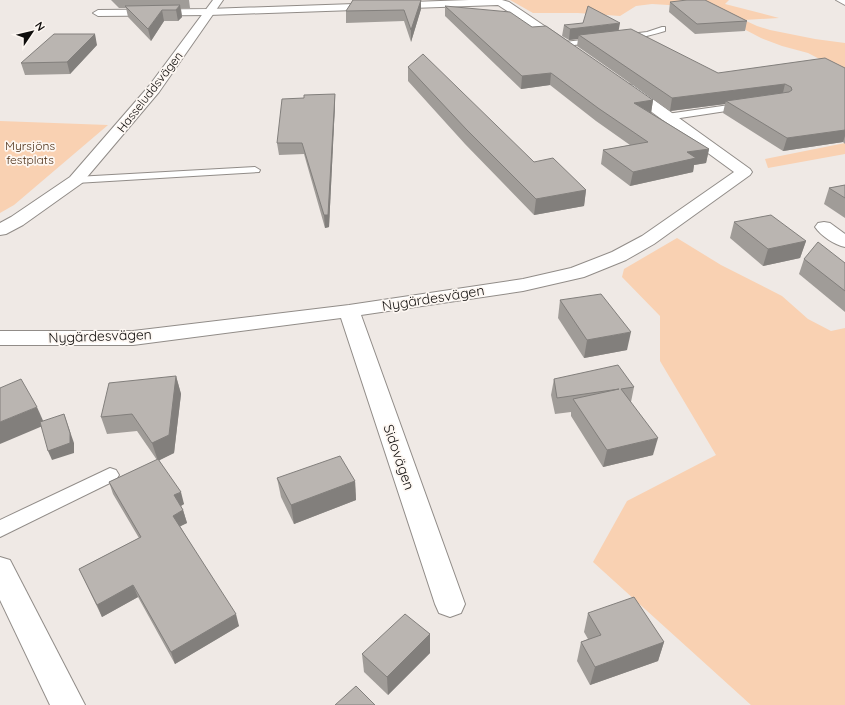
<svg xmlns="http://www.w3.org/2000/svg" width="845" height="705" font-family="Quicksand,sans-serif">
	<rect width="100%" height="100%" fill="#efe9e5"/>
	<g fill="#f9d1b2">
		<polygon points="510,0 729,0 725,4 779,18 744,20 757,26 770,30 815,39 845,43 845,70 829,64 808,53 782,46 761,38 740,27 684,6 652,4 636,6 620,16 578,13 533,13"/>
		<polygon points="0,121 108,125 14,205 0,213"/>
		<polygon points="845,143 845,154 768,168 765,159"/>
		<polygon points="677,238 721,265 782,296 808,319 831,331 845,328 845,705 751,705 593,562 627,501 716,455 660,361 660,316 622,277 624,269"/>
	</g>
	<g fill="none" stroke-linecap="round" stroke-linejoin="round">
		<defs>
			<g id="lane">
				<path d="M662 27H665V31C655 34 626 43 618 37L622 35 647 32Z"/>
				<polygon points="598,38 602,40 601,42 565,46 561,44 565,42"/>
				<polygon points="743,103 746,104 748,106 746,108 667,120 662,117 667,114"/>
				<polygon points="255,167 260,170 259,172 76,183 71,180 76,177"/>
				<polygon points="110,468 116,470 119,475 116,480 0,537 0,520"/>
			</g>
			<g id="street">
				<polygon points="469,0 502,0 509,2 571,44 569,46 561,46 498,5 209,15 98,16 93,13 98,10 209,9"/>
				<polygon points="836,0 845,0 845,5"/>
				<polygon points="628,84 633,85 750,169 752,172 750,175 654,244 626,260 584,277 523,291 361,315 465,604 461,613 450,617 439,613 435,604 341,318 133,345 0,345 0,331 133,331 349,305 523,279 571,268 612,252 642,236 734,172 623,91 622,88 623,85"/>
				<path d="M824 222 830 223 845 234V247C835 245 821 236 815 227L818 223Z"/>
				<polygon points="0,557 10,560 85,705 50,705 0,600"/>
			</g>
			<polygon id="secondary" points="213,0 223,0 159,92 82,183 23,225 6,234 0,235 0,223 11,217 70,177 149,86"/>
		</defs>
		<use href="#lane" stroke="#918c88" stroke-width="2"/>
		<use href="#street" stroke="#918c88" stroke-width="2"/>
		<use href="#secondary" stroke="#918c88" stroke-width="2"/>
		<use href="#lane" fill="#fff" fill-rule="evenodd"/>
		<use href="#street" fill="#fff" fill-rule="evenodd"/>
		<use href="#secondary" fill="#fff" fill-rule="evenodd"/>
	</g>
	<g fill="#a09c98">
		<polygon points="111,0 189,0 190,8 181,8 182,17 178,21 164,21 151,41 128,17 126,8 119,8"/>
		<polygon points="353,0 424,0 421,0 421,9 411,42 404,21 346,23 346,11"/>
		<polygon points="670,2 747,21 745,31 695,34 669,12"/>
		<polygon points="445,6 532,27 653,100 651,113 709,149 706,163 694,165 693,172 630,186 601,164 603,150 630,145 596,121 550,85 521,89 445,16"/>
		<polygon points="564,25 619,30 718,73 845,68 845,144 843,142 783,151 723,113 725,104 670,111 577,46 578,39 569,40 562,36"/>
		<polygon points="97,45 70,74 25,75 21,63"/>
		<polygon points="408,67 534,162 586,190 584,206 534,215 465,144 408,81"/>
		<polygon points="335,94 335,104 329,227 325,228 304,154 279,155 277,143 304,98"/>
		<polygon points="845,185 845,218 824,204 829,188"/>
		<polygon points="734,222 806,241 800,258 763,266 730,238"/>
		<polygon points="804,259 845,263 845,312 799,274"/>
		<polygon points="560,300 627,350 584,358 558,318"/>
		<polygon points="176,376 181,394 174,453 159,460 184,504 181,506 183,510 187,523 180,526 239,626 175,664 138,597 102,617 79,569 139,538 113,494 109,482 157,460 137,431 107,434 101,417"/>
		<polygon points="554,379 634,387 631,402 653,455 603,467 571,416 571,412 555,414 551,395"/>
		<polygon points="277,478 355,481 356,500 294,524 281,497"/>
		<polygon points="588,613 664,642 658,661 590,685 577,661 581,642 588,639 584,632"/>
		<polygon points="430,653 388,695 364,672 362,654"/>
	</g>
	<g fill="#827f7c">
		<polygon points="421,0 421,9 411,42 411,30"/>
		<polygon points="180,5 182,17 178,21 176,10"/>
		<polygon points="162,10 164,21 151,41 148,29"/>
		<polygon points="620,23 618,34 579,35 578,39 569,40 570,29"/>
		<polygon points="95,34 97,45 70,74 67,62"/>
		<polygon points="551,73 550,85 521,89 522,76"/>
		<polygon points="785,84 782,97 726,101 725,104 670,111 672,98"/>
		<polygon points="335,94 335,104 329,227 325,228 324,215"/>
		<polygon points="653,100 651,113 634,103"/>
		<polygon points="845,130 845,136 843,142 783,151 787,138"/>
		<polygon points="709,149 706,163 694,165 693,172 630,186 633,172 687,152"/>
		<polygon points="586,190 584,206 534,215 536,199"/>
		<polygon points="806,241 800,258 763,266 768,249"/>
		<polygon points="631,332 627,350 584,358 587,340"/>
		<polygon points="176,376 181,394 174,453 158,461 152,443"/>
		<polygon points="37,407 45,425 0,444 0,422"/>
		<polygon points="64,414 74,443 74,453 52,460 48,451"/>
		<polygon points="658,438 653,455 603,467 607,450"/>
		<polygon points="355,481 356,500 294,524 291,505"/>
		<polygon points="181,492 184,504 177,508 174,495"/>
		<polygon points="183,510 187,523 177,528 173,516"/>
		<polygon points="133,585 138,597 102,617 97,605"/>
		<polygon points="236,614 239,626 175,664 171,652"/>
		<polygon points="430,634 430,653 388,695 387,677"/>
		<polygon points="664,642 658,661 590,685 595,667"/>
	</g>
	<g fill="#bab5b1" stroke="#827f7c">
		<polygon points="353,0 421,0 411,30 404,10 346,11"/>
		<polygon points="687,0 705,0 747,21 697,24 670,2"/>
		<polygon points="180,5 176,10 162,10 148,29 125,6"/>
		<polygon points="445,6 510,12 532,27 546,26 653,100 634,103 709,149 687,152 696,158 633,172 603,150 648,142 598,108 551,73 522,76"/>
		<polygon points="588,6 620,23 570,29 564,25 583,23"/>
		<polygon points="631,29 718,73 825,58 845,68 845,130 787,138 726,101 789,92 792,90 791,87 785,84 672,98 579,35"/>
		<polygon points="54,34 95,34 67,62 21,63"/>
		<polygon points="423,54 534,162 553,158 586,190 536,199 466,129 408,67"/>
		<polygon points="335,94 328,215 324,215 302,143 277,143 282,99 304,98 304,95"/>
		<polygon points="845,185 845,198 829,188"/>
		<polygon points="771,215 806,241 768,249 734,222"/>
		<polygon points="818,242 845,263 845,291 804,259"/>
		<polygon points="601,294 631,332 587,340 560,300"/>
		<polygon points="618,365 634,387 621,389 658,438 607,450 573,399 619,389 557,398 554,379"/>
		<polygon points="176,376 169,435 152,443 132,414 101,417 109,383"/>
		<polygon points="21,379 37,407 0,422 0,388"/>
		<polygon points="64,414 70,433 70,443 48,451 40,422"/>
		<polygon points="340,456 355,481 291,505 277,478"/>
		<polygon points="158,459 181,492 174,495 183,510 173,516 236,614 171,652 133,585 97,605 79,569 141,537 109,482"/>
		<polygon points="634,597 664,642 595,667 581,642 601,635 588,613"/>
		<polygon points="405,614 430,634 387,677 362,654"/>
		<polygon points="356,686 375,705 335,705"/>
	</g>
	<g text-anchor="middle" stroke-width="3.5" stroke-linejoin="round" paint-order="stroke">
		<g font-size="12" fill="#0f0d0c" stroke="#fdf7f2">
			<text transform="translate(150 92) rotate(-52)" y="4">Hasseluddsvägen</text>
		</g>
		<g font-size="12" fill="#4b2d13" stroke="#fdf7f2">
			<text x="30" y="150">Myrsjöns<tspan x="30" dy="14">festplats</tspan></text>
		</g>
		<g font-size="14" fill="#0f0d0c" stroke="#fdf7f2">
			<text transform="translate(433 298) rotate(-9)" y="5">Nygärdesvägen</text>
			<text transform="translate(100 336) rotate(-2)" y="5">Nygärdesvägen</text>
			<text transform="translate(399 457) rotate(71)" y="5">Sidovägen</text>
		</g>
	</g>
	<g transform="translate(32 32) rotate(55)" stroke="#fdf7f2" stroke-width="3" paint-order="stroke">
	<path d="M0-3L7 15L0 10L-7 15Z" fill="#0f0d0c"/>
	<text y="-6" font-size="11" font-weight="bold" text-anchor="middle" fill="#0f0d0c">N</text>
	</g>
</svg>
